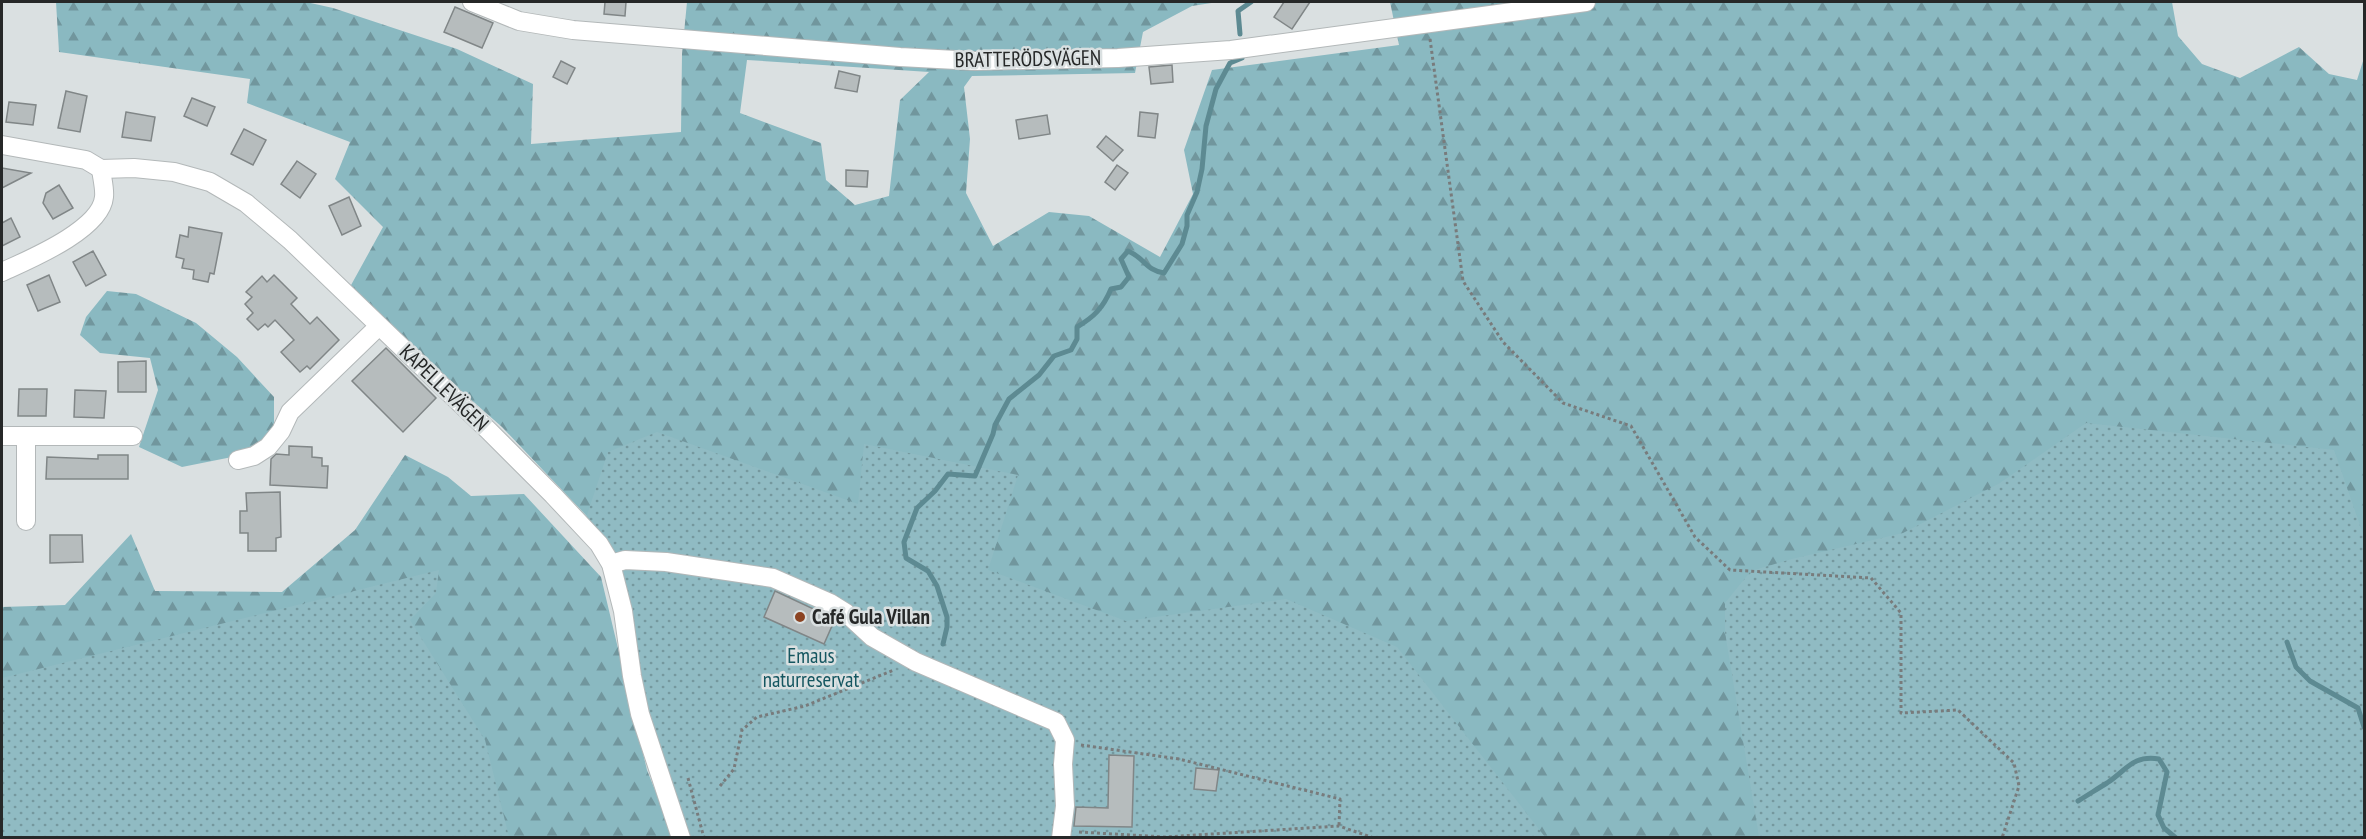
<svg xmlns="http://www.w3.org/2000/svg" width="2366" height="839" font-family="'PT Sans Narrow',sans-serif">
	<defs>
		<pattern id="forest-firs" width="22" height="20" patternUnits="userSpaceOnUse" patternTransform="scale(1.5)"><rect width="22" height="20" fill="#8ab9c1"/><path d="M5 1l3.5 6h-7zM16 11l3.5 6h-7z" fill="#71969d"/></pattern>
		<pattern id="park-dots" width="8" height="8" patternUnits="userSpaceOnUse" patternTransform="scale(1.5)"><rect width="8" height="8" fill="#90bbc3"/><path d="M2 2h.1M6 6h.1" fill="none" stroke="#75989e" stroke-width="1.8" stroke-linecap="round"/></pattern>
	</defs>
	<rect width="100%" height="100%" fill="#dae0e1"/>
	<g fill="url(#forest-firs)" fill-rule="evenodd">
		<path d="M56 2H306L333 8 457 49 533 84 531 144 681 132 682 54 687 2H1218L1192 6 1143 32 1135 73 972 76 964 87 970 139 966 193 993 246 1049 212 1089 216 1160 257 1193 194 1184 150 1212 70 1399 45 1390 2H2172L2178 36 2202 64 2240 78 2299 47 2329 74 2357 80 2364 58V837H1387L620 551 502 427 460 390 350 287 383 227 335 179 350 142 247 103 250 79 59 52ZM747 60 929 72 900 100 889 196 855 205 826 180 821 143 740 113Z"/>
		<polygon points="107,291 136,294 196,323 237,357 274,397 274,428 252,453 182,467 139,447 158,390 150,358 100,353 80,335 86,317"/>
		<polygon points="405,455 448,477 471,496 524,494 601,577 647,770 663,810 671,837 2,837 2,607 65,605 131,534 155,591 282,592 355,530"/>
	</g>
	<g fill="url(#park-dots)">
		<polygon points="2086,423 2334,450 2364,537 2364,837 1759,837 1725,632 1725,603 1751,571 1792,559 1903,533 2000,483"/>
		<polygon points="657,432 858,504 864,444 1018,475 988,570 1126,621 1286,599 1397,647 1545,837 688,837 676,795 642,703 633,644 585,521 608,452"/>
		<polygon points="439,570 436,593 410,620 485,740 509,837 2,837 2,678"/>
	</g>
	<g fill="none" stroke-linecap="round" stroke-linejoin="round">
		<g stroke="#5d8a92" stroke-width="5">
			<polyline points="1240,34 1238,11 1251,2"/>
			<polyline points="2287,642 2296,667 2310,681 2358,708 2364,727"/>
			<path d="M943 644 947 627V617L937 586 928 571 906 558 904 542 917 508 935 491 948 474 975 476 993 434 995 425 1009 399 1039 375 1054 356 1071 350 1077 339V327C1094 317 1103 308 1111 289L1121 287 1129 277 1121 259 1128 251C1145 258 1145 270 1164 273L1182 244 1187 226V215L1197 192 1202 169 1206 126 1216 89 1230 63 1242 58"/>
			<path d="M2078 801C2088 795 2097 789 2107 783 2127 770 2132 755 2159 759L2167 772 2158 815 2164 828 2176 838"/>
		</g>
	</g>
	<g fill="#b6bcbd" stroke="#808687" stroke-width="1.5">
		<polygon points="605,2 626,2 625,16 604,14"/>
		<polygon points="1284,2 1310,2 1292,29 1274,17"/>
		<polygon points="455,7 493,23 482,48 444,32"/>
		<polygon points="561,61 575,68 567,84 553,77"/>
		<polygon points="1172,65 1173,82 1151,84 1149,67"/>
		<polygon points="839,71 860,76 857,92 835,88"/>
		<polygon points="66,91 87,96 80,132 58,128"/>
		<polygon points="192,98 215,107 207,126 184,116"/>
		<polygon points="9,102 36,105 33,125 6,122"/>
		<polygon points="126,112 155,117 151,141 122,137"/>
		<polygon points="1140,112 1158,114 1155,138 1138,136"/>
		<polygon points="1047,115 1050,134 1019,139 1016,120"/>
		<polygon points="244,129 266,140 253,165 231,154"/>
		<polygon points="1106,136 1123,150 1113,161 1097,147"/>
		<polygon points="297,161 316,174 300,198 281,184"/>
		<polygon points="1117,165 1128,173 1115,190 1105,182"/>
		<polygon points="2,168 31,173 2,188"/>
		<polygon points="846,170 868,171 867,187 846,186"/>
		<polygon points="59,185 73,208 53,219 43,203 46,193"/>
		<polygon points="349,197 361,226 342,235 329,206"/>
		<polygon points="11,218 20,237 2,246 2,223"/>
		<polygon points="189,227 222,233 214,274 210,273 208,282 193,279 194,270 182,268 184,259 176,257 180,235 188,237"/>
		<polygon points="93,251 106,275 86,286 73,262"/>
		<polygon points="49,275 60,302 38,311 27,285"/>
		<polygon points="274,275 297,298 291,304 310,324 317,317 339,340 310,369 307,366 300,372 281,352 294,340 275,320 268,327 265,324 258,330 247,319 253,313 245,304 252,297 246,292 262,276 267,282"/>
		<polygon points="386,348 436,398 403,432 352,381"/>
		<polygon points="146,361 146,392 118,392 118,362"/>
		<polygon points="19,389 47,389 46,416 18,416"/>
		<polygon points="75,390 106,391 104,418 74,417"/>
		<polygon points="289,446 312,447 312,457 322,458 322,466 328,466 327,488 270,485 271,459 276,454 289,455"/>
		<polygon points="98,455 128,455 128,479 46,479 47,457 98,459"/>
		<polygon points="280,492 281,537 276,538 276,551 248,551 248,533 240,533 240,511 247,511 246,493"/>
		<polygon points="50,535 82,535 83,562 50,563"/>
		<polygon points="775,591 835,619 824,644 764,617"/>
		<polygon points="1109,755 1134,756 1132,827 1074,826 1076,807 1108,808"/>
		<polygon points="1196,768 1219,770 1216,791 1194,789"/>
	</g>
	<g fill="none" stroke-linecap="round" stroke-linejoin="round">
		<defs>
			<g id="minor">
				<polyline points="472,2 519,21 573,30 900,57 975,61 1118,58 1231,50 1586,2"/>
				<polyline points="2,145 86,160 101,169 134,168 174,172 210,182 246,203 290,240 489,431 553,495 599,544 611,564 623,611 632,676 640,714 681,838"/>
				<path d="M2 272C28 260 101 230 104 197 105 189 102 178 101 169"/>
				<polyline points="2,436 133,436"/>
				<polyline points="238,460 254,456 268,447 281,431 290,412 379,326"/>
				<polyline points="26,521 26,436"/>
				<polyline points="611,564 625,560 666,562 773,578 830,603 846,613 872,637 916,662 1056,722 1065,740 1063,764 1065,806 1061,838"/>
			</g>
		</defs>
		<use href="#minor" stroke="#b3b8b9" stroke-width="20"/>
		<g stroke="#787b7c" stroke-width="3" stroke-dasharray="3 3" stroke-linecap="butt">
			<polyline points="1430,39 1463,281 1503,342 1563,403 1631,426 1695,537 1730,570 1871,578 1901,613 1901,713 1958,710 2014,763 2019,786 2002,838"/>
			<polyline points="1081,745 1179,759 1340,799 1339,826"/>
			<polyline points="688,778 704,838"/>
			<polyline points="720,786 734,769 742,730 757,717 805,706 894,670"/>
			<polyline points="1079,832 1165,837 1339,826 1374,838"/>
		</g>
		<use href="#minor" stroke="#fff" stroke-width="18"/>
	</g>
	<circle fill="#8b4322" stroke="#dae0e1" stroke-width="2" cx="800" cy="617" r="6"/>
	<g text-anchor="middle" stroke-width="5" stroke-linejoin="round" paint-order="stroke">
		<g font-size="21" fill="#262828" stroke="#dae0e1">
			<text transform="translate(1028 59) rotate(-1)" y="7">BRATTERÖDSVÄGEN</text>
			<text transform="translate(444 388) rotate(44)" y="7">KAPELLEVÄGEN</text>
		</g>
		<g font-size="21" font-weight="bold" fill="#262828" stroke="#dae0e1" text-anchor="start">
			<text x="812" y="624">Café Gula Villan</text>
		</g>
		<g font-size="21" fill="#155660" stroke="#dae0e1">
			<text x="811" y="663">Emaus<tspan x="811" dy="24">naturreservat</tspan></text>
		</g>
	</g>
	<rect width="2366" height="839" fill="none" stroke="#262828" stroke-width="6"/>
</svg>
